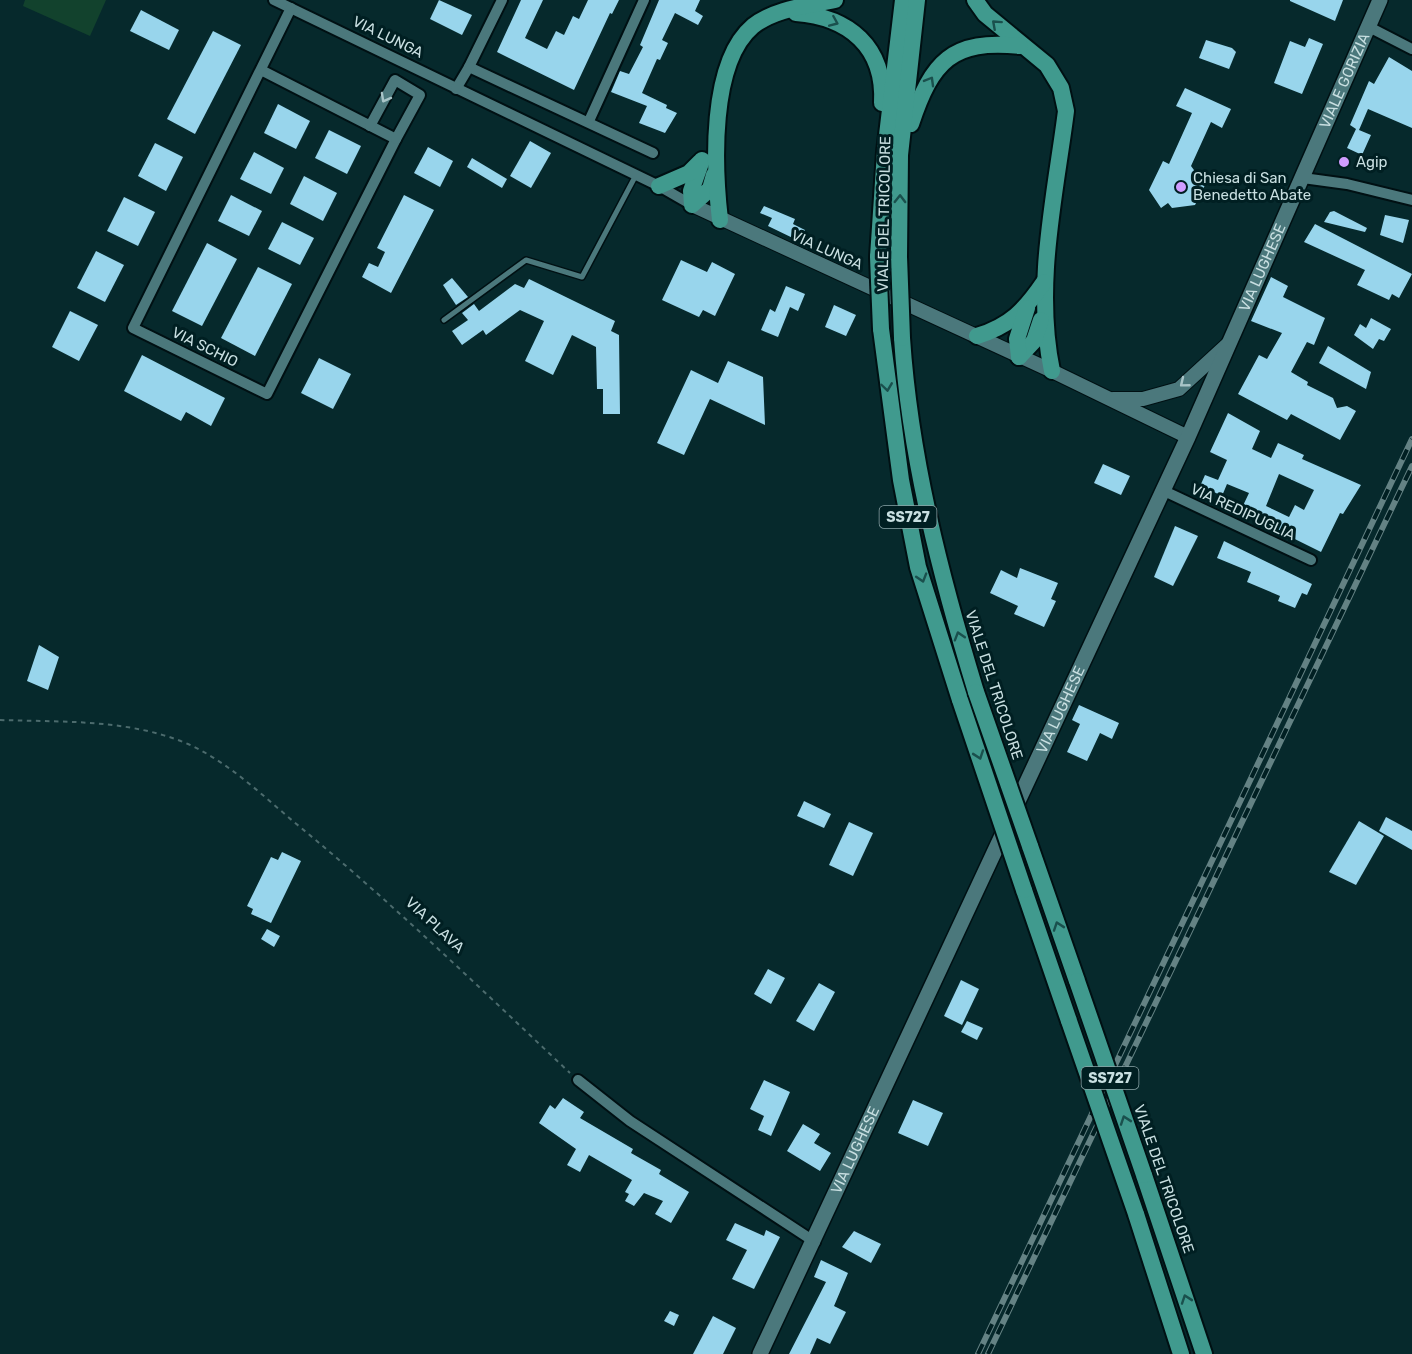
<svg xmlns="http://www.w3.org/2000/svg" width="1412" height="1354" font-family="Rubik,sans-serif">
	<rect width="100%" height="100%" fill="#06292c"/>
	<polygon fill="#12422d" points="25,0 106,0 90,36 23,6"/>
	<g fill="#98d5ec" fill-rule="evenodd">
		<polygon points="439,0 472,15 462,35 430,19"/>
		<polygon points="521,0 543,0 525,38 547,49 556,31 564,35 573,16 579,19 588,0 619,0 612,14 610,13 574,90 497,52"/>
		<polygon points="659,0 700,0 695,11 703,16 698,25 675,13 662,40 668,43 660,60 657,59 642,93 667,105 666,108 677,113 665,133 639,123 647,106 611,92 620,71 629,74 643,47 640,45"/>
		<polygon points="1343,0 1335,21 1290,1 1290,0"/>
		<polygon points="141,10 179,30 169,50 130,31"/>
		<polygon points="213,31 241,45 195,134 167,119"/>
		<polygon points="1309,38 1323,44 1302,94 1274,83 1290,41 1305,47"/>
		<polygon points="1206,40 1232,48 1236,52 1229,69 1199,58"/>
		<polygon points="1389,57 1412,71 1412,128 1368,109 1359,130 1371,135 1362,155 1347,148 1356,129 1350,125 1369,81 1374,84"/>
		<polygon points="1185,88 1231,109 1222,128 1211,122 1191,166 1205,185 1195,205 1172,208 1168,203 1161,208 1149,190 1163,161 1169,164 1192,113 1176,106"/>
		<polygon points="278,104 310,121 296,149 264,133"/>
		<polygon points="329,130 361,146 347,174 315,158"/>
		<polygon points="530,141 551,153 531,188 510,176"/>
		<polygon points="155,143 183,157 166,191 138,176"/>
		<polygon points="428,147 453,161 440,187 414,173"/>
		<polygon points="254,152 284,168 271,194 240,179"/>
		<polygon points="472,158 507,179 502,188 467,167"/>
		<polygon points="304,176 337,193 323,221 290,204"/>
		<polygon points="231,195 262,211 249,236 218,221"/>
		<polygon points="404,195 434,210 391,293 362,277 369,263 378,267 385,252 377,248"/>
		<polygon points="124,197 155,212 138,246 107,231"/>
		<polygon points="764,206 795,219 793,224 805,230 799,241 768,226 772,218 760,213"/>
		<polygon points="1334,211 1367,228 1365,232 1324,222 1330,212"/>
		<polygon points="1385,215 1409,220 1403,243 1380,235"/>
		<polygon points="282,222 314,238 300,265 268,249"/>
		<polygon points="1315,224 1412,274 1399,298 1392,294 1389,300 1357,285 1365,270 1304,242"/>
		<polygon points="207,243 237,259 202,326 172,311"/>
		<polygon points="96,251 124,265 105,302 77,288"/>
		<polygon points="681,260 707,272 712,262 735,274 715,316 703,310 699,317 662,300"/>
		<polygon points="258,267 292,284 255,356 221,338"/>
		<polygon points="1271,277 1288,286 1283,297 1325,318 1314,345 1307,342 1291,372 1308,382 1307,385 1333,398 1337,408 1347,406 1356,411 1340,440 1291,414 1287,420 1238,394 1259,355 1267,359 1282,333 1251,321"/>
		<polygon points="452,278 468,297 456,305 443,285"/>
		<polygon points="529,279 615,321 611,331 619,335 620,414 603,414 603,389 597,389 596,347 572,335 553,375 525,361 544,321 520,310 486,335 483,330 462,345 452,331 468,320 462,313 474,304 479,311 515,284 524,288"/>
		<polygon points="786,286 805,294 798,311 790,307 778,337 761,330 770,309 775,312"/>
		<polygon points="834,305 856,315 846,336 825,327"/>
		<polygon points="70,311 98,325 79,361 52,347"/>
		<polygon points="1371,318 1391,329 1384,341 1379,339 1373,349 1354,335 1360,324 1366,328"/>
		<polygon points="1328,346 1371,372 1366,389 1319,363"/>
		<polygon points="142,355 225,398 211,426 186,412 181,421 124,391"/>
		<polygon points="319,358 351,374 333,409 301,393"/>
		<polygon points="728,361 763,377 765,425 710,399 684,455 657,443 691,370 718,383"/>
		<path d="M1228 413 1260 431 1252 449 1271 458 1278 443 1304 455 1302 459 1361 485 1343 514 1340 513 1321 552 1240 512 1249 493 1227 484 1222 496 1214 492 1210 499 1197 493 1205 475 1218 480 1227 460 1210 452ZM1279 474 1314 490 1304 510 1295 505 1289 517 1266 506Z"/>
		<polygon points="1103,464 1130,476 1121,495 1094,483"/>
		<polygon points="1175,526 1198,536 1173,586 1154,577"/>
		<polygon points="1224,541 1312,584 1307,595 1302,593 1295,608 1278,601 1280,596 1247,582 1251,572 1217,558"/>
		<polygon points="1020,568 1058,583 1051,599 1056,601 1044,627 1014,614 1018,606 990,593 1001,570 1017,578"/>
		<polygon points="39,645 59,657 48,690 27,681"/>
		<polygon points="1079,705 1119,723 1112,739 1100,733 1087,761 1067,752 1080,724 1072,720"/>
		<polygon points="804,801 831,814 824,828 797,816"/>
		<polygon points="1386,817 1412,831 1412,850 1379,831"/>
		<polygon points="1359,821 1384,836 1356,885 1329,872"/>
		<polygon points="849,822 873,833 853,876 829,865"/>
		<polygon points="282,852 301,861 271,923 251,914 253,909 247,906 271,857 278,860"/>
		<polygon points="267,929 280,936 274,947 261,939"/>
		<polygon points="768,969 785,978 771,1004 754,994"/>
		<polygon points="961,980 979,989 962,1025 944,1016"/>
		<polygon points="819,983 835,992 814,1031 796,1021"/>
		<polygon points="967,1021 983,1028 977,1040 961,1032"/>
		<polygon points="764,1080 790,1092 771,1136 758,1130 764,1116 750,1109"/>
		<polygon points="563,1098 584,1112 580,1118 633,1149 631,1153 661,1170 659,1174 689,1192 671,1223 655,1214 663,1201 644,1193 634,1206 625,1201 629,1194 625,1192 632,1180 589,1155 580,1172 567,1165 576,1149 539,1123 550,1105 555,1109"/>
		<polygon points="913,1100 943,1113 928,1146 898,1133"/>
		<polygon points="803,1124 820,1134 814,1143 831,1153 820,1171 787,1151"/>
		<polygon points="735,1223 764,1236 766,1230 780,1237 754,1289 732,1279 747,1250 726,1240"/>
		<polygon points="854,1231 881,1244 871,1263 842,1247"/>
		<polygon points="821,1260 848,1273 834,1306 846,1312 830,1344 817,1338 810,1354 789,1354 826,1282 814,1277"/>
		<polygon points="670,1311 679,1315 674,1326 664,1321"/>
		<polygon points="713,1316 736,1328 723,1354 693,1354"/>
	</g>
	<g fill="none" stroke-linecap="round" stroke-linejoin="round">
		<defs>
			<polyline id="service" points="444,320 526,260 582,277 636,175"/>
			<g id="minor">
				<polyline points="274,0 659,186 692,205"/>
				<polyline points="1369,27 1412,49"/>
				<polyline points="469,67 502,0"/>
				<polyline points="261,70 396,139 267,394 133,328 291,8"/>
				<polyline points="456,89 469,67 653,153"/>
				<polyline points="589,121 644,0"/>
				<polyline points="370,126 395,80 420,95 396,139"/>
				<polyline points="1303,178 1347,184 1412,200"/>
				<polyline points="1162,490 1311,560"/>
				<polyline points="578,1080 630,1121 815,1242"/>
			</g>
			<g id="tertiary">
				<polyline points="692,205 1052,371 1188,437"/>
				<polyline points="1113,399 1143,399 1179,389 1227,345"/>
			</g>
			<g id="secondary">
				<path id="s1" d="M760 1354 1188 437 1380 0"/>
			</g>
			<g id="trunk">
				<path d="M975 0 985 14 1047 65 1061 88 1066 111C1055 197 1034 285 1052 371"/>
				<path d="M796 13C849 17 885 47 882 103"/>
				<path d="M911 124C932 61 952 39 1020 46"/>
				<polyline points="702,160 691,191 692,205 710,189 714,175"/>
				<polyline points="659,186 689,173 700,162"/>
				<path d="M720 220C714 168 709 63 753 26 776 8 808 6 835 0"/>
				<polyline points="878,257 885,152 903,0"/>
				<polyline points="899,257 900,155 917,0"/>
				<polyline points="881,329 901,480 918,567 960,700"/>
				<path d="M977 336C1010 326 1025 310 1044 282"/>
				<path d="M902 338C910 459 941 577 976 692"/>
				<polyline points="1019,357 1034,341 1041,320"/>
				<polyline points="1019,357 1017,339 1027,308"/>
				<polyline points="1030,846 1077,981"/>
				<polyline points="1024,890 1069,1021"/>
				<polyline points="1144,1175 1204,1354"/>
				<polyline points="1136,1214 1181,1354"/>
			</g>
		</defs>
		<use href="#service" stroke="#001013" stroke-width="8"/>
		<use href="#minor" stroke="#001013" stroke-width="14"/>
		<use href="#tertiary" stroke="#001013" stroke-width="16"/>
		<use href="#secondary" stroke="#001013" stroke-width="18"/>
		<use href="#trunk" stroke="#001013" stroke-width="20"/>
		<path stroke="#4c6b6d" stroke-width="2" stroke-dasharray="4.5 4.5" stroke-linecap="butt" d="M0 720C62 722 130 719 188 744 228 762 261 794 294 822 390 901 480 988 570 1073"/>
		<use href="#service" stroke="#4b787c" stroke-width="5"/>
		<use href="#minor" stroke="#4b787c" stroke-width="10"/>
		<use href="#tertiary" stroke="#4b787c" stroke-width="14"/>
		<use href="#secondary" stroke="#4b787c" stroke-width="15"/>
		<use href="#trunk" stroke="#409a8e" stroke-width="16"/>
		<defs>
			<g id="rail">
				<polyline points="978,1354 1412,439"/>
				<polyline points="988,1354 1412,466"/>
			</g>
		</defs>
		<use href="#rail" stroke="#648284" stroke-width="6"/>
		<use href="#rail" stroke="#001f22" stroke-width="4" stroke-dasharray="11" stroke-linecap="butt"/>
		<defs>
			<g id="trunk-bridge">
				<polyline points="878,257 881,329"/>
				<polyline points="899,257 902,338"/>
				<polyline points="976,692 1030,846"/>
				<polyline points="960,700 1024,890"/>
				<polyline points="1077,981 1144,1175"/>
				<polyline points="1069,1021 1136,1214"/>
			</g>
		</defs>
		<use href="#trunk-bridge" stroke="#001013" stroke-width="20" stroke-linecap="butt"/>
		<use href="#trunk-bridge" stroke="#409a8e" stroke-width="16"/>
	</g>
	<defs><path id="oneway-chevron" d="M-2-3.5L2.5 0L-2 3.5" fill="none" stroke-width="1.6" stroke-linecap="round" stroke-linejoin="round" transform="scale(1.5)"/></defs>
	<g stroke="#1a504d">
		<use href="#oneway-chevron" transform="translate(834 22) rotate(23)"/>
		<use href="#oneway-chevron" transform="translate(996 24) rotate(-138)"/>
		<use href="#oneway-chevron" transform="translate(930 81) rotate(-60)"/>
		<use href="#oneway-chevron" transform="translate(900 199) rotate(-89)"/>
		<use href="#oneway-chevron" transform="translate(887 387) rotate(82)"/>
		<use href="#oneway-chevron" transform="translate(922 578) rotate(73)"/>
		<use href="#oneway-chevron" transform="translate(959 636) rotate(-107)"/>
		<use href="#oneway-chevron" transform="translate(979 755) rotate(71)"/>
		<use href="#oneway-chevron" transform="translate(1058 926) rotate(-109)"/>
		<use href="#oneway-chevron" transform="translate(1125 1120) rotate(-109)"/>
		<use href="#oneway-chevron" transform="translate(1186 1299) rotate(-109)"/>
	</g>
	<g stroke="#a9c5c8">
		<use href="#oneway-chevron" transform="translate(385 98) rotate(119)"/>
		<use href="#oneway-chevron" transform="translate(1184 383) rotate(141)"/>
	</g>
	<g fill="#d09dff" stroke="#001f22" stroke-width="2">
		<circle cx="1344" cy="162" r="6"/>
		<circle cx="1181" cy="187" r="6"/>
	</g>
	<g text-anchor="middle" stroke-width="6" stroke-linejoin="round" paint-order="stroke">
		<g fill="#001f22" stroke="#8ca5a8" stroke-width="1.5">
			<rect x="879.5" y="506" width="57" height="22" rx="4.5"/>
			<rect x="1081.5" y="1067" width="57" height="22" rx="4.5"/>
		</g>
		<g font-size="14" font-weight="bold" fill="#c8dfe1">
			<text x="908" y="522">SS727</text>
			<text x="1110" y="1083">SS727</text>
		</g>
		<g font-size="15" fill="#c8dfe1" stroke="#001f22">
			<text transform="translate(388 37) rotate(26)" y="5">VIA LUNGA</text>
			<text dy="5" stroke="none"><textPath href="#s1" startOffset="1401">VIALE GORIZIA</textPath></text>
			<text transform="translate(884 214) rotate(-89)" y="5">VIALE DEL TRICOLORE</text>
			<text transform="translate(827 250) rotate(24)" y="5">VIA LUNGA</text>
			<text dy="5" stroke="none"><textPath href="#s1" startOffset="1197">VIA LUGHESE</textPath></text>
			<text transform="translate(205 347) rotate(26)" y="5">VIA SCHIO</text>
			<text transform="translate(1243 512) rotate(25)" y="5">VIA REDIPUGLIA</text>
			<text transform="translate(994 685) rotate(72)" y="5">VIALE DEL TRICOLORE</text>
			<text dy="5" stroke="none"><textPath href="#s1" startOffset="711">VIA LUGHESE</textPath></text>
			<text transform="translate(435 925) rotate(43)" y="5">VIA PLAVA</text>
			<text dy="5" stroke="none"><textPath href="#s1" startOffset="225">VIA LUGHESE</textPath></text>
			<text transform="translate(1164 1179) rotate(71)" y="5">VIALE DEL TRICOLORE</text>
		</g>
		<g font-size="15" fill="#c8dfe1" stroke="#001f22" text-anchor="start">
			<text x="1356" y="167">Agip</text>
			<text x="1193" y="183">Chiesa di San<tspan x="1193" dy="17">Benedetto Abate</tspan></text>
		</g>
	</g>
</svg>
